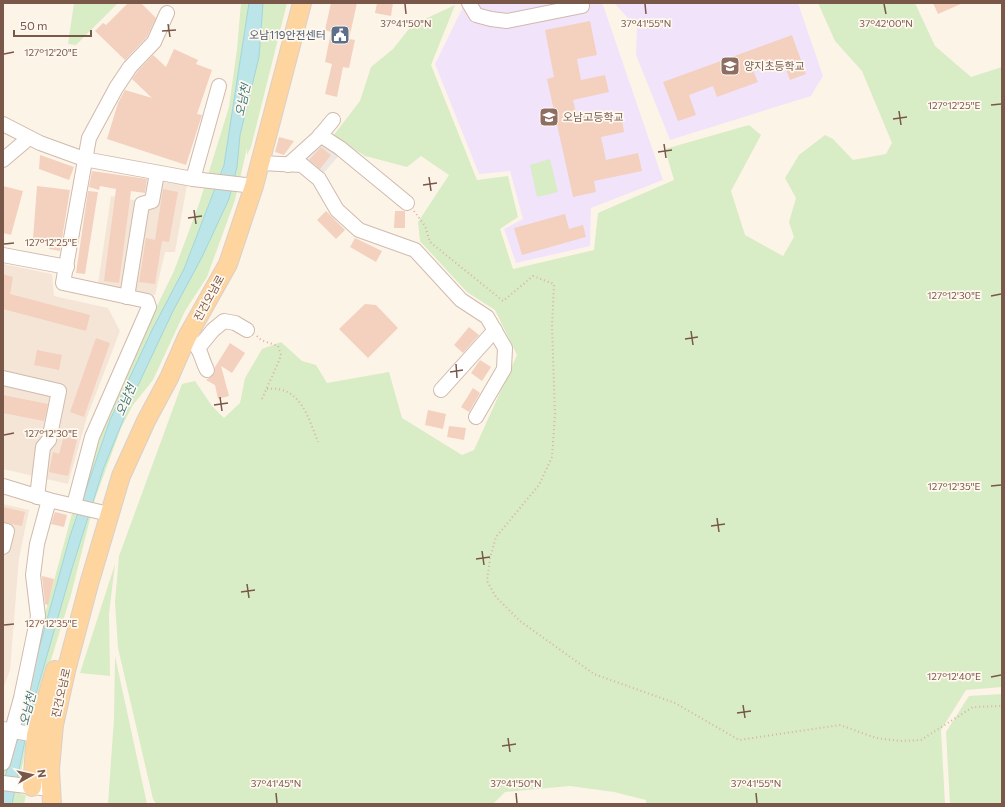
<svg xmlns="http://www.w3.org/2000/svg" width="1005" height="807" font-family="Commissioner,'Noto Sans KR',sans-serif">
	<rect width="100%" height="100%" fill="#fdf4e8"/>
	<g fill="#f5e5d6">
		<polygon points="161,182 187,185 175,252 165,252 155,295 98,284 111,196 157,204"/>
		<polygon points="3,264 52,274 54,296 108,308 120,331 87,417 68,484 3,469"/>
		<polygon points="3,504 29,510 19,558 10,670 3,689"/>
	</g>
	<polygon fill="#eee7e1" points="321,142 340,154 322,175 301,160"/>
	<g fill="#f1e4fa">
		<polygon points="465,3 601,3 603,5 663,180 591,208 590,246 516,263 504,229 523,219 510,171 479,174 435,64"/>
		<polygon points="614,3 798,3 823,76 811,96 670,140 636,55 637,28"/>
	</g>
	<g fill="#d8ecc5">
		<polygon points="74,3 118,3 76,45 68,44"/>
		<polygon points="241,3 287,3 251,147 247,155 247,148 235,200 207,277 185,311 153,380 133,405 121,428 95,499 71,595 30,728 20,777 20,794 26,795 24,804 3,804 3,746 22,677 47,607 78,491 134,353 174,271 199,204 229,107 237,49"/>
		<polygon points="818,3 915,3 935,46 971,77 1002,67 1002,687 966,690 941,730 945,804 646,804 646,800 614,792 570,786 505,792 493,804 156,804 153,799 118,648 115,602 119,556 182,384 195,381 212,406 224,418 240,403 245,378 262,349 281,342 302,361 316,365 327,383 389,372 402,418 462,455 474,450 517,355 495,310 467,292 420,241 418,222 449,175 421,156 407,167 365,156 333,136 360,101 371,67 393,49 412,25 455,5 431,65 477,180 508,176 518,217 500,229 513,269 594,250 598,213 674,180 665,149 749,125 761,135 731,191 745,235 783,256 794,237 789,222 796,198 785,178 799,155 825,135 833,139 853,160 886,154 892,143 862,71 835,41"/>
		<polygon points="550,159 558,192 537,197 530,165"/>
		<polygon points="115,564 109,614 110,676 80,673"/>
		<polygon points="115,656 147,804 108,804 114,719"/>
		<polygon points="1002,694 1002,804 950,804 946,732 969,696"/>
	</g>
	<polygon fill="#bbe5e8" stroke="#a1d6db" points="249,3 263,3 259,57 240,135 237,167 229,199 202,257 173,311 133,396 104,467 73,565 31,711 12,804 3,804 3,786 20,718 70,536 110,420 152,330 184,269 224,165"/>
	<g fill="#f4d0be">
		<polygon points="128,3 141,3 156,18 147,37 125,60 95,31 103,23 106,25"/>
		<polygon points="331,3 357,3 349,39 355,40 349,68 343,67 337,97 325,94 332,64 325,62 331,32 325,30"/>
		<polygon points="377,3 393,3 391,16 375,13"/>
		<polygon points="933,3 963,3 938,14"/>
		<polygon points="590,21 597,55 577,59 581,80 605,75 609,92 573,100 577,117 592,113 593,121 621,115 624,132 601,137 606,160 638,153 642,171 594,181 596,192 573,197 547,79 554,77 545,30"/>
		<polygon points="792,35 806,74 790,80 782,59 753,70 758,82 717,97 713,86 689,95 696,115 678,121 663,82"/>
		<polygon points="174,49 198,60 196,64 212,70 197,114 202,115 186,165 107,139 118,103 125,90 152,98 132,79 137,72 153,55 166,67"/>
		<polygon points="279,137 294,141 284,155 275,152"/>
		<polygon points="321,147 331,155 320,169 309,160"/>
		<polygon points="40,155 74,167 69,180 39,169"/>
		<polygon points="92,171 147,179 145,193 131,191 119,283 104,281 116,189 100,186 99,190 89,187"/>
		<polygon points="3,186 23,191 11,235 3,233"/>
		<polygon points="37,186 70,190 60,251 49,249 50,241 33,239"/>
		<polygon points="163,189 178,192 169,242 162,241 155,284 139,282 146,238 155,240"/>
		<polygon points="88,191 98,192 85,274 76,273"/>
		<polygon points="326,211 345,230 336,239 317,220"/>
		<polygon points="395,211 405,211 405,228 394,228"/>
		<polygon points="565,214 569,229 583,225 586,237 522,255 514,228"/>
		<polygon points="355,238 382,251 376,262 350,247"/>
		<polygon points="3,274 13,277 10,294 90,315 86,331 3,309"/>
		<polygon points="365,304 376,305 398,328 368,358 339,329"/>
		<polygon points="469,327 479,335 463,353 454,345"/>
		<polygon points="96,338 110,343 84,417 70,412"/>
		<polygon points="230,343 245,353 232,373 221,366 229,396 218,399 215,385 206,380 214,374 215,367"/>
		<polygon points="37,350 62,355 59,370 34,365"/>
		<polygon points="480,360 491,367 482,381 471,373"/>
		<polygon points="473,388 480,393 469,412 461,407"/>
		<polygon points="3,395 48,404 44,421 3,413"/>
		<polygon points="428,410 446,414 443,429 425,425"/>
		<polygon points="449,426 466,428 464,440 447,437"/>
		<polygon points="64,436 77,440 68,476 49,472 53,452 59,454"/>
		<polygon points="3,507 25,512 22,526 3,522"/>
		<polygon points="55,512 67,515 64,527 51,524"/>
		<polygon points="42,576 54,579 48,605 45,604"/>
	</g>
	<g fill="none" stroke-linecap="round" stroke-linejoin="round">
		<defs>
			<g id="minor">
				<polyline points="469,3 476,15 491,19 507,21 582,6"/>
				<polyline points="3,124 40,143 84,159 193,179 254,186"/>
				<polyline points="320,135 340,148 407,203"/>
				<polyline points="3,160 29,138"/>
				<polyline points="260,163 302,165 319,179 337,210 359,230 415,250 461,300 487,317 505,348 504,369 476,417"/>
				<polyline points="288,165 318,138 333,120"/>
				<polyline points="193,179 219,86"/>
				<polyline points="3,255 67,267"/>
				<polyline points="127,297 142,204 152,201 157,173"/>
				<path d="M192 341C202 350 201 359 207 370"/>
				<polyline points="199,347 213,330 224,321 235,323 247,330"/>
				<polyline points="3,378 59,391 49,440 43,447 37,497"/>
				<polyline points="441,390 495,330"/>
				<polyline points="3,486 49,500 109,514"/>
				<polyline points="74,505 92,437 149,307 147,301 63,283 89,138 116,88 130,67 154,42 167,13"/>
				<polyline points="3,530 7,531 3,547"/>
				<polyline points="3,729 36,735"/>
				<polyline points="3,763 21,698 38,616 33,575 37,544 49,500"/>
				<polyline points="3,783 42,788"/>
			</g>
			<g id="major">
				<polyline points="32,787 36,735 55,670"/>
				<polyline points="52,804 50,769 54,725 66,671 89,584 121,476 146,421 169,378 187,337 228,264 254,186 302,3"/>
			</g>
		</defs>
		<use href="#minor" stroke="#d0baac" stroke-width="16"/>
		<use href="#major" stroke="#d9d0cc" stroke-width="20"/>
		<g stroke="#dab3a1" stroke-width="2" stroke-dasharray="1 3" stroke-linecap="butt">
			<polyline points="414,211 425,226 430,242 503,301 533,276 554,284 552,326 555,414 552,457 539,485 496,537 490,558 487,581 496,597 520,621 594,674 675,703 739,740 840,725 876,738 900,741 921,740 973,707 1002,706"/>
			<polyline points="257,336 261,340 278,346 281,355 278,363 262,399"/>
			<path d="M267 389C300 385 308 417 318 442"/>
		</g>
		<use href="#minor" stroke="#fff" stroke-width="14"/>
		<use href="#major" stroke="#fed49f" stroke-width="18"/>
	</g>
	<path fill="none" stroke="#79584a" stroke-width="1.5" d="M405 4 406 14M645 4 646 14M884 4 886 14M168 24 170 37M162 31 176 30M4 54 14 52M991 105 1001 104M899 111 901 125M893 119 907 117M664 144 666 158M658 152 672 150M429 177 431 191M423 185 437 183M194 210 196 224M188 218 202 216M4 244 14 243M991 296 1001 294M691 331 693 345M685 339 698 337M456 364 457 378M450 372 463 370M220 397 222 411M214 405 228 403M4 435 14 433M991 486 1001 485M717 518 719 532M711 526 725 524M482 551 484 565M476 559 490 557M247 584 249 598M241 592 255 590M4 625 14 624M991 677 1001 675M743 705 745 718M737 713 751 711M508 738 510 752M502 746 516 744M276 793 277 803M516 793 517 803M756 793 757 803"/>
	<defs>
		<symbol id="civic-square" viewBox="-11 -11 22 22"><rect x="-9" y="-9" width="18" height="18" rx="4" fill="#5c6f8a" stroke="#fff8ef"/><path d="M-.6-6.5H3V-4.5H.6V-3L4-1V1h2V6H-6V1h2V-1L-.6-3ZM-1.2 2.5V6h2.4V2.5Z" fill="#fff"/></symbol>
		<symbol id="school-square" viewBox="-11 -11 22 22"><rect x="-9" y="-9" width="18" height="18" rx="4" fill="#8d6e63" stroke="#fff8ef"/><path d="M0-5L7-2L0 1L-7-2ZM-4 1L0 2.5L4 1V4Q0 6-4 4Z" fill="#fff"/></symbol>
	</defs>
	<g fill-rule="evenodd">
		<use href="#civic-square" x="329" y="24" width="22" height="22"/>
		<use href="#school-square" x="719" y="55" width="22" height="22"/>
		<use href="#school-square" x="538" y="106" width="22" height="22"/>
	</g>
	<g text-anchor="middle" stroke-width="3.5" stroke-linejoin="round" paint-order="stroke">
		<g font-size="11" fill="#4e5e75" stroke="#fff8ef" text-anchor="end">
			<text x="326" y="39">오남119안전센터</text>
		</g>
		<g font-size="11" fill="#785e54" stroke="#fff8ef" text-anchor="start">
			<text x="744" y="70">양지초등학교</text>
			<text x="563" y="121">오남고등학교</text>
		</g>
		<g font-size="11" fill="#79584a" stroke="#fff8ef">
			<text transform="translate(209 298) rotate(-61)" y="4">진건오남로</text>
			<text transform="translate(61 693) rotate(-77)" y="4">진건오남로</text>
		</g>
		<g font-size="12" font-style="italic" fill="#3c787e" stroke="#fff8ef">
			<text transform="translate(243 100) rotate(-78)" y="4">오남천</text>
			<text transform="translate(126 400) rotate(-67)" y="4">오남천</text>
			<text transform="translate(28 709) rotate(-76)" y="4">오남천</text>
		</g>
	</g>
	<g font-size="10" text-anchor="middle" fill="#79584a" stroke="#fff8ef" stroke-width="3.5" stroke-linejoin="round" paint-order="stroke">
		<text x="406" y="27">37°41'50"N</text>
		<text x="646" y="27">37°41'55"N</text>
		<text x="886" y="27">37°42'00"N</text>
		<text x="51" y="56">127°12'20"E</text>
		<text x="954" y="109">127°12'25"E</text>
		<text x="51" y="246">127°12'25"E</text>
		<text x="954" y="299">127°12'30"E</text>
		<text x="51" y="437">127°12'30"E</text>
		<text x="954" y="490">127°12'35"E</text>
		<text x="51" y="627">127°12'35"E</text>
		<text x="954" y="680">127°12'40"E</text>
		<text x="276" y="787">37°41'45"N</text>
		<text x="516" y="787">37°41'50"N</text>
		<text x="756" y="787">37°41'55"N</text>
	</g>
	<rect width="1005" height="807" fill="none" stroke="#79584a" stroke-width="8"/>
	<g transform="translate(32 775) rotate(82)" stroke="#fff8ef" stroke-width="3" paint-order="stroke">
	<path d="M0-3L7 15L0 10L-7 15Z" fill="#79584a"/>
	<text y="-6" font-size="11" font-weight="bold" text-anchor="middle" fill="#79584a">N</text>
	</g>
	<path d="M14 30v6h77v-6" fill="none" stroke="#79584a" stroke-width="2"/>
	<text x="20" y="30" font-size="12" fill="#79584a" stroke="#fff8ef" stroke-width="3" paint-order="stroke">50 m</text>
</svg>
